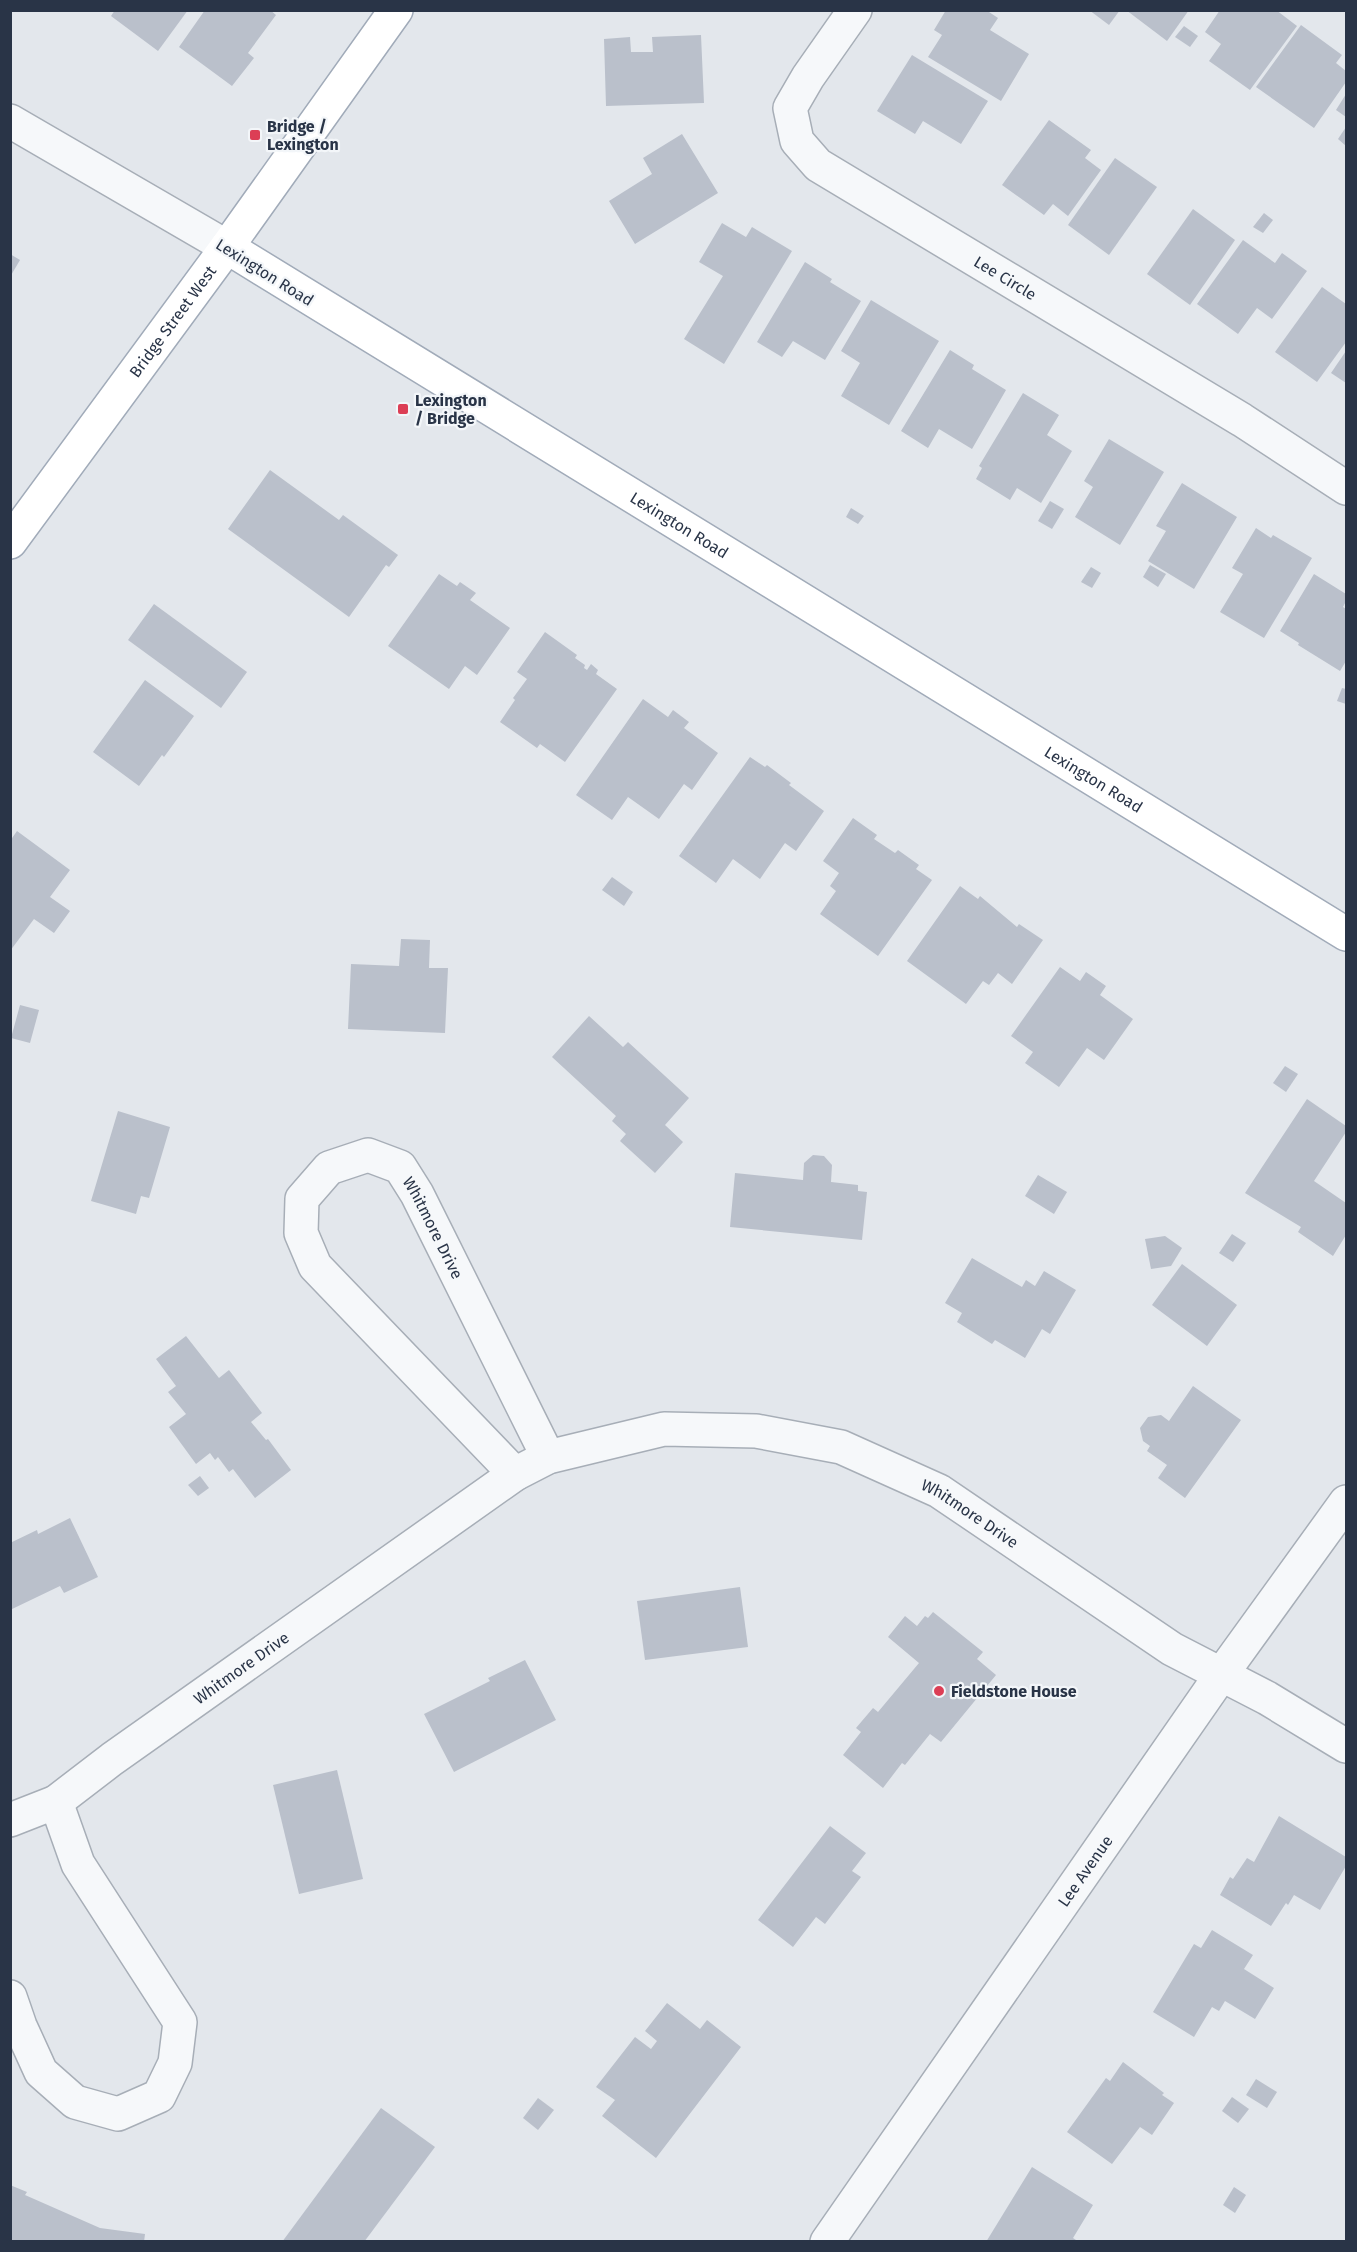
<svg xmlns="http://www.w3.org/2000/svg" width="1357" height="2252" font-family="'Fira Sans',sans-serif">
	<rect width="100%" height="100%" fill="#e3e7ec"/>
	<g fill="#bac0cb">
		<polygon points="115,10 188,10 158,51 111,16"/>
		<polygon points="205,10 270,10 276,15 248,53 254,58 232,86 179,47"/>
		<polygon points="946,10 986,10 998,18 990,30 1029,54 1001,101 928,57 942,35 934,30"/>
		<polygon points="1089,10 1120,10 1109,25"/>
		<polygon points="1126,10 1189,10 1167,41"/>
		<polygon points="1220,10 1276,10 1297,26 1250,90 1209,61 1221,44 1205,32"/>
		<polygon points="1301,25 1342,55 1336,63 1346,71 1346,82 1314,128 1256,87"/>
		<polygon points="1184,26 1198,36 1190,47 1175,37"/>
		<polygon points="701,35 704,103 606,106 604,39 630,37 631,52 653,52 652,37"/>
		<polygon points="912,55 988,101 961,144 923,121 915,134 877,111"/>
		<polygon points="1346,94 1346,117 1336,110"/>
		<polygon points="1049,120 1091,150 1085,158 1101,170 1068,216 1053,204 1044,215 1002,185"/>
		<polygon points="1346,127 1346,146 1338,139"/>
		<polygon points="682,134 718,193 635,244 609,201 652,174 643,158"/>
		<polygon points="1115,158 1157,187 1109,255 1068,225"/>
		<polygon points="1193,209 1235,240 1190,305 1147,274"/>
		<polygon points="1264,213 1273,220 1263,233 1253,227"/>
		<polygon points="722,223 746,237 752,227 792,251 724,364 684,339 723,276 699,262"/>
		<polygon points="1243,240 1275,263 1282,253 1307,271 1272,319 1257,308 1238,334 1197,304"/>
		<polygon points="10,254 20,260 10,277"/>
		<polygon points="805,262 832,279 830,282 861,301 825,360 793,341 782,357 757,342"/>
		<polygon points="1322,287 1346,304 1346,342 1317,382 1275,352"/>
		<polygon points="871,300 939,341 889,425 841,396 860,363 841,351"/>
		<polygon points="950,350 974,365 972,369 1006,390 972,449 939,429 928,448 901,431"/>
		<polygon points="1346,351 1346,383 1331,373"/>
		<polygon points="1023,393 1059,415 1047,435 1072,451 1041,503 1017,488 1010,500 976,479 982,468 979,466"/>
		<polygon points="1109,439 1164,472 1120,545 1075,517 1093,487 1084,481"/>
		<polygon points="270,470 339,520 343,515 398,555 389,567 386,565 349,617 228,529"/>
		<polygon points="1182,483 1237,517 1194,589 1148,561 1166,531 1156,526"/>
		<polygon points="1050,501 1064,509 1052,529 1038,521"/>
		<polygon points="851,508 864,516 858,524 846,517"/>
		<polygon points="1256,528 1271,538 1273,535 1312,558 1264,638 1220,612 1243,574 1232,568"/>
		<polygon points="1150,565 1166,574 1158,587 1143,577"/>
		<polygon points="1091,567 1101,573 1092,588 1081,582"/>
		<polygon points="439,574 457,586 460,582 476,593 470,600 510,628 477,675 465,666 449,689 388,646"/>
		<polygon points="1314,574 1346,594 1346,601 1343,607 1346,609 1346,661 1340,671 1298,645 1299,643 1280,631"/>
		<polygon points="154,604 247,672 221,708 128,640"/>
		<polygon points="545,632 577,655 575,658 585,665 584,668 587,670 591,664 598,670 596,674 617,689 565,762 540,744 537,748 500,722 515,700 513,698 527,679 517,672"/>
		<polygon points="145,680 194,716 164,757 162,755 139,786 93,752"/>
		<polygon points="1342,688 1346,689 1346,704 1337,701"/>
		<polygon points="643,699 668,717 673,710 689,722 684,728 718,753 692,790 684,784 659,819 628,797 612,820 576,795"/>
		<polygon points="750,757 765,767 767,765 791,783 789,785 824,811 796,851 785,843 760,879 733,859 716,883 679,856"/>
		<polygon points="853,818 877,835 874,839 895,853 898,850 919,865 916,869 932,880 878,956 820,914 836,891 830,886 839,873 823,861"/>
		<polygon points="17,831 70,870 50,897 70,911 54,933 34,919 10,951 10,841"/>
		<polygon points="612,877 633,892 624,906 602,890"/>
		<polygon points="960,886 978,899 980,896 1017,927 1019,924 1043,940 1012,984 998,973 989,985 983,981 966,1004 907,961"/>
		<polygon points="401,939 430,940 429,968 448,968 445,1033 348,1029 351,964 399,966"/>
		<polygon points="1060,967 1080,981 1086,972 1106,986 1100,995 1133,1019 1104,1060 1087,1048 1059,1087 1025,1063 1033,1052 1011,1036"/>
		<polygon points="20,1005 39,1010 30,1043 11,1038"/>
		<polygon points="589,1016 623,1047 628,1042 689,1098 665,1125 683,1142 655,1173 620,1141 626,1134 612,1121 616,1116 552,1057"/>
		<polygon points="1285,1066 1298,1074 1286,1092 1273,1083"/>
		<polygon points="1307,1099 1346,1126 1346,1132 1314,1181 1346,1203 1346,1235 1333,1256 1298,1232 1301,1227 1245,1193"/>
		<polygon points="118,1111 170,1127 149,1198 141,1196 136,1214 91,1201"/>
		<polygon points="813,1155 824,1156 832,1165 831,1182 858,1185 858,1191 867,1192 862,1240 730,1227 735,1173 803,1180 804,1163"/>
		<polygon points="1038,1175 1067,1192 1054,1214 1025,1196"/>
		<polygon points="1232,1234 1246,1243 1233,1262 1219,1253"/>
		<polygon points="1165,1236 1182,1248 1171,1266 1151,1269 1145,1239"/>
		<polygon points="972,1258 1022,1287 1026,1280 1035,1286 1044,1271 1076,1290 1050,1334 1042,1329 1025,1358 995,1340 992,1344 957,1322 962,1313 945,1303"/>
		<polygon points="1182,1264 1237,1305 1207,1346 1152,1305"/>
		<polygon points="186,1336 219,1378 229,1370 262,1413 251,1422 266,1440 268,1439 291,1470 255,1498 233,1469 229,1472 218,1457 215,1460 210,1453 196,1464 169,1427 186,1414 168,1392 176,1386 156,1359"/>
		<polygon points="1193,1386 1241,1420 1185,1498 1158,1478 1167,1465 1147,1451 1150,1446 1143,1441 1140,1428 1148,1417 1161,1415 1169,1421"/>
		<polygon points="200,1476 209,1488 198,1496 188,1485"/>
		<polygon points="70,1518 98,1577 64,1593 60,1586 10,1610 10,1543 37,1530 38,1534"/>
		<polygon points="740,1587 748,1647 645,1660 637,1601"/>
		<polygon points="933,1612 983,1652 977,1659 996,1675 941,1742 930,1734 905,1765 902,1763 883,1788 843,1755 861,1732 856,1728 873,1708 878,1712 919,1663 888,1637 905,1616 917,1626 925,1616 928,1618"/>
		<polygon points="525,1660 556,1720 454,1772 424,1714 490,1681 488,1678"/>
		<polygon points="337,1770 363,1879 299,1894 273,1785"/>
		<polygon points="1279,1816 1346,1857 1346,1866 1320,1910 1294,1895 1288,1905 1286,1903 1271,1926 1220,1895 1230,1877 1233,1879 1247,1858 1254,1862"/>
		<polygon points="830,1826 866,1853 852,1871 861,1877 825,1924 816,1917 793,1947 758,1920"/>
		<polygon points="1212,1930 1253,1955 1244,1969 1274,1988 1255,2019 1225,2001 1219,2011 1212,2007 1194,2037 1153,2012 1194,1944 1201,1948"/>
		<polygon points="667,2003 700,2029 707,2020 741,2047 656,2158 602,2116 615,2100 596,2087 635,2037 651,2049 657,2041 645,2031"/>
		<polygon points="1123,2062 1164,2093 1162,2095 1174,2103 1152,2135 1140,2127 1112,2164 1067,2132 1106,2078 1110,2081"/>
		<polygon points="1256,2079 1277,2092 1267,2108 1246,2095"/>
		<polygon points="1232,2097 1249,2109 1238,2123 1222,2111"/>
		<polygon points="538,2098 554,2110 538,2130 523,2118"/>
		<polygon points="381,2108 435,2147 364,2242 282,2242"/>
		<polygon points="1032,2167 1093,2205 1073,2238 1079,2242 986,2242"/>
		<polygon points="10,2185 27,2192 25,2195 100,2228 145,2234 144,2242 10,2242"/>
		<polygon points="1234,2187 1246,2195 1235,2213 1223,2205"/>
	</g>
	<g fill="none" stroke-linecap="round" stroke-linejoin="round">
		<defs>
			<g id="minor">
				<path id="s1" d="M855 10 808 77 790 108 797 141 818 165 1242 420 1346 488"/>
				<polyline points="10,121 227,247"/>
				<path id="s2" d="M515 1474 315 1266 301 1233 302 1199 329 1168 368 1155 400 1167 417 1194 548 1457"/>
				<path id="s3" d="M10 1820 56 1802 112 1759 515 1474 548 1457 664 1429 756 1431 841 1447 939 1491 1172 1649 1267 1698 1346 1746"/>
				<polyline points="10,1997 20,2026 41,2072 75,2102 118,2114 159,2096 175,2063 180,2022 78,1864 56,1802"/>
				<path id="s4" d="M827 2242 1221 1675 1346 1502"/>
			</g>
			<g id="major">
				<path id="s5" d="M227 247 1346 934"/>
				<path id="s6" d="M10 542 227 247 396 10"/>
			</g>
		</defs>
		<use href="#minor" stroke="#a7aeb7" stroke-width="36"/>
		<use href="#major" stroke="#a1abb9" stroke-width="36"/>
		<use href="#minor" stroke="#f6f8fa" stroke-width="33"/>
		<use href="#major" stroke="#fff" stroke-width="33"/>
	</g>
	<g fill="#dc3e55" stroke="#f3f6f9" stroke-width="2">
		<rect x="249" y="129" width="12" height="12" rx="3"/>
		<rect x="397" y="403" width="12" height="12" rx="3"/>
		<circle cx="939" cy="1691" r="6"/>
	</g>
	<g text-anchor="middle" stroke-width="4.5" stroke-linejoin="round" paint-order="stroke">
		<g font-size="16" font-weight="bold" fill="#293447" stroke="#f3f6f9" text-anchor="start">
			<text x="267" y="132">Bridge /<tspan x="267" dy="18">Lexington</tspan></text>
			<text x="415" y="406">Lexington<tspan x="415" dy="18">/ Bridge</tspan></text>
			<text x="951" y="1697">Fieldstone House</text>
		</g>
		<g font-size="16" fill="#293447" stroke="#f3f6f9">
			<text transform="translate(265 272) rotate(32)" y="6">Lexington Road</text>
			<text dy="6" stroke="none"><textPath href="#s1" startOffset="402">Lee Circle</textPath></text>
			<text dy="6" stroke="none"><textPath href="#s6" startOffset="274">Bridge Street West</textPath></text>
			<text dy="6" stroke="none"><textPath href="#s5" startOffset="531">Lexington Road</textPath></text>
			<text dy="6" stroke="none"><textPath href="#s5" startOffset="1017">Lexington Road</textPath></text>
			<text dy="6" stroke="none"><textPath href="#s2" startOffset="544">Whitmore Drive</textPath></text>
			<text dy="6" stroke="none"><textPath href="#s3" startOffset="1094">Whitmore Drive</textPath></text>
			<text dy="6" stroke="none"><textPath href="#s3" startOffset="278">Whitmore Drive</textPath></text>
			<text dy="6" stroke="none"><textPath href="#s4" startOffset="452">Lee Avenue</textPath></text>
		</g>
	</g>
	<rect width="1357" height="2252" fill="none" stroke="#293447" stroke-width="24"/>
</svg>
